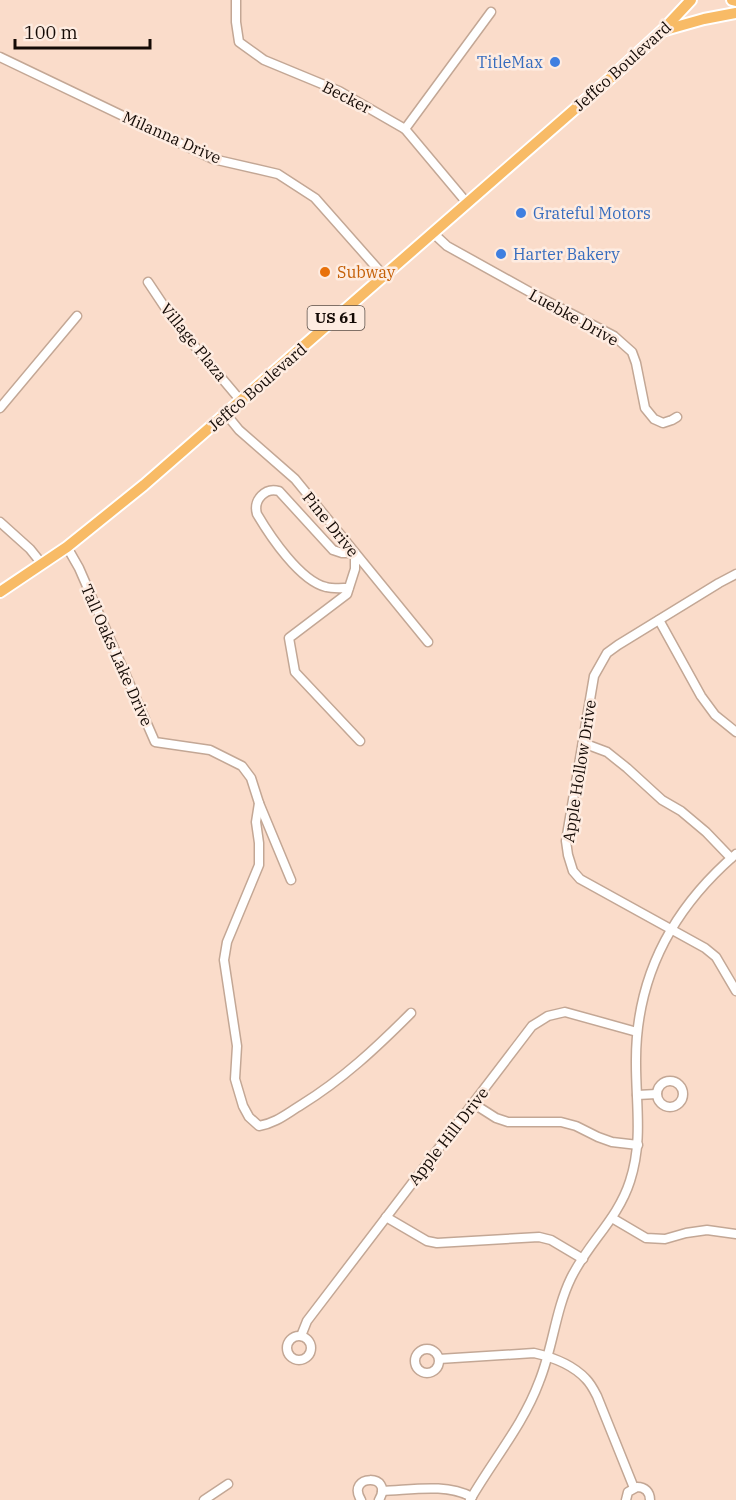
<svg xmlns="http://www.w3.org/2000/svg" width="736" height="1500" font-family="'IBM Plex Serif',serif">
	<rect width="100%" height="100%" fill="#fadcca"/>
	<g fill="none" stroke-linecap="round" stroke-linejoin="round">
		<defs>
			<g id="minor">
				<polyline points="236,0 236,22 239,42 264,60 339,91 405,129 467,203"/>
				<polyline points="0,57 213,159 278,174 315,198 384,276"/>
				<polyline points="405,129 491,12"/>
				<polyline points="433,233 447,246 537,296 614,336 632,352 636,363 645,408 654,419 663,423 672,420 677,417"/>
				<polyline points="148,282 176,324 241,401"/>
				<polyline points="0,408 77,316"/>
				<polyline points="226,414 239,430 295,479 428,642"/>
				<polyline points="0,522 30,549 42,564"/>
				<path d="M67 547 79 568 155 742 210 750 242 766 251 778 259 803 256 822 259 843V865L227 942 224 960 237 1046 235 1079 243 1106 249 1117 259 1126C276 1123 286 1114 301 1105 343 1079 376 1048 411 1013"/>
				<polyline points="736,574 719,583 618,645 607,653 594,676 566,841 568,855 573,871 580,879 705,948 716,957 736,991"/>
				<path d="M349 588C342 588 333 589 326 587 300 581 270 536 257 514 253 500 265 487 279 491L333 550 342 553H355V569L347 594 289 638 295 672 360 741"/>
				<polyline points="659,620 701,696 715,715 736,732"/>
				<polyline points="583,743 607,752 627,768 662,800 681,811 706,832 731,858"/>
				<polyline points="259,803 291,880"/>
				<circle cx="670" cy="1094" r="13"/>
				<polyline points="637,1095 657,1094"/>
				<polyline points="474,1104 496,1118 508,1122 561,1122 576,1126 598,1137 612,1142 638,1145"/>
				<polyline points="386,1217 427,1241 437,1243 539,1237 551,1240 583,1259"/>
				<polyline points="612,1218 646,1238 665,1239 686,1233 707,1230 736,1234"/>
				<circle cx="299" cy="1348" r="12"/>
				<polyline points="301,1336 307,1321 532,1026 548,1016 565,1012 637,1032"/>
				<circle cx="427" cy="1361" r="12"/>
				<path d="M439 1359 534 1353C552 1357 573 1365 586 1379 591 1384 594 1390 597 1396L634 1488"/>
				<path d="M382 1491C412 1490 445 1483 472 1497"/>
				<polyline points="204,1500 228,1484"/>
				<path d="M361 1500C345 1474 395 1473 379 1500"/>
				<path d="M470 1500C493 1460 523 1425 539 1382 553 1348 555 1311 571 1278 588 1243 618 1219 630 1181 643 1141 636 1105 636 1064 635 977 672 909 736 854"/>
				<path d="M626 1500 628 1492 637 1487C645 1487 650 1492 650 1500"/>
			</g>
			<g id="major">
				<polyline points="732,0 736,1"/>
				<polyline points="665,30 704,19 736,13"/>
				<polyline points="0,592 67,547 144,485 614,75 662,31 691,0"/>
			</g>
		</defs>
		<use href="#minor" stroke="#c3a795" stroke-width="11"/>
		<use href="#major" stroke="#fff" stroke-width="14"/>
		<use href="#minor" stroke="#fff" stroke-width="8"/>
		<use href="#major" stroke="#f8bb66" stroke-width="10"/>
	</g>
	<g fill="#3f7fe0" stroke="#feece1" stroke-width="2">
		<circle cx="555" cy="62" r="6"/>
		<circle cx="521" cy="213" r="6"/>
		<circle cx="501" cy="254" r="6"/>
	</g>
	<circle fill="#e8710a" stroke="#feece1" stroke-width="2" cx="325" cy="272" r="6"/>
	<g text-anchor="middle" stroke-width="5" stroke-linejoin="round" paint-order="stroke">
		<rect fill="#feece1" stroke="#5a4e47" stroke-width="1.5" x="307.5" y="306" width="57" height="24" rx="4.5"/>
		<g font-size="15" font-weight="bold" fill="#140a05">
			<text x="336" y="323">US 61</text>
		</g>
		<g font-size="16" fill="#366cbe" stroke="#feece1" text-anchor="start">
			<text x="543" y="68" text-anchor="end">TitleMax</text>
			<text x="533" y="219">Grateful Motors</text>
			<text x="513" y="260">Harter Bakery</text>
		</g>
		<g font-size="16" fill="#140a05" stroke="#feece1">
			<text transform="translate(622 66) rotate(-42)" y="6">Jeffco Boulevard</text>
			<text transform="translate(347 97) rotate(27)" y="6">Becker</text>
			<text transform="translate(172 137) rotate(24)" y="6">Milanna Drive</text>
			<text transform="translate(574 317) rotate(29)" y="6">Luebke Drive</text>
			<text transform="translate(194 342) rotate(51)" y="6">Village Plaza</text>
			<text transform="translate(257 387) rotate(-41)" y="6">Jeffco Boulevard</text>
			<text transform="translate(331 524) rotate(51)" y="6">Pine Drive</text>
			<text transform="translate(117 655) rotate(66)" y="6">Tall Oaks Lake Drive</text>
			<text transform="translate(579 771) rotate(-81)" y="6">Apple Hollow Drive</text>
			<text transform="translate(448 1136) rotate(-52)" y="6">Apple Hill Drive</text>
		</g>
		<g font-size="16" fill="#c56008" stroke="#feece1" text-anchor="start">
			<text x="337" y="278">Subway</text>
		</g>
	</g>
	<path d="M15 39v9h135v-9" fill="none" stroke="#140a05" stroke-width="3"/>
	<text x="24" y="39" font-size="18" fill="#140a05" stroke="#feece1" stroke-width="4.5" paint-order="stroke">100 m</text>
</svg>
